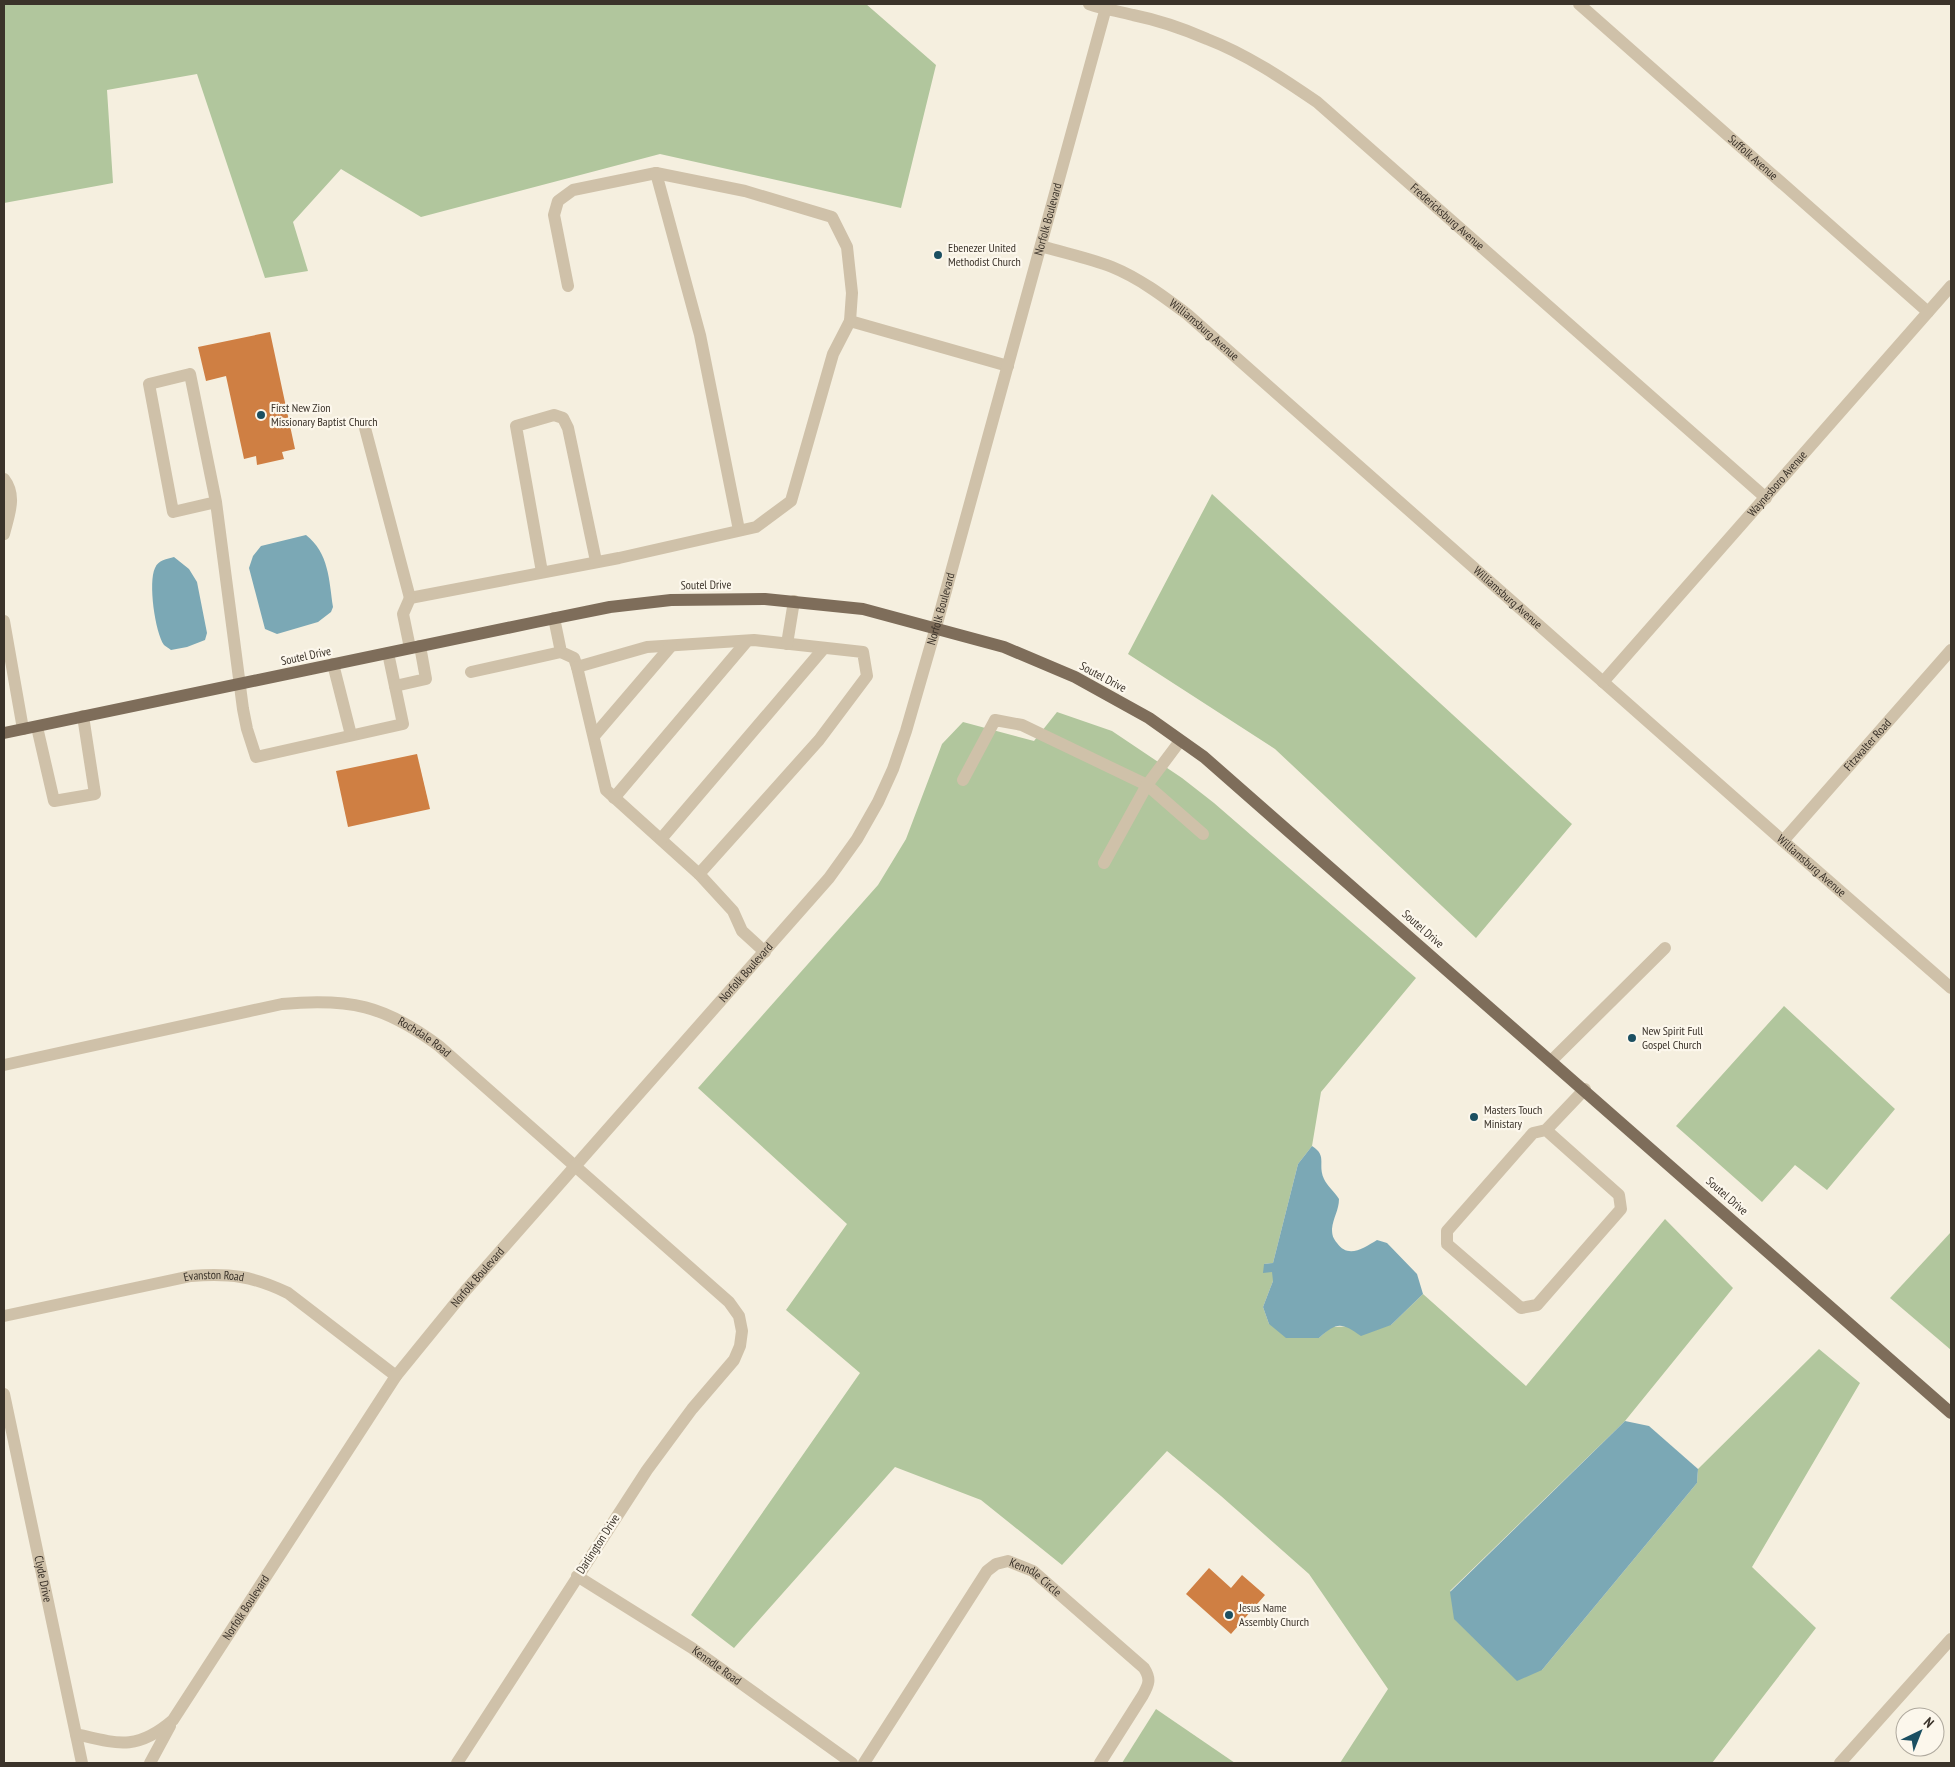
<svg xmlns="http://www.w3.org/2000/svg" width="1955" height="1767" font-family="'PT Sans Narrow',sans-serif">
	<rect width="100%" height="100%" fill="#f5efdf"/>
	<g fill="#b1c69d">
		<polygon points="4,4 866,4 936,65 901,208 660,154 421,217 341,169 293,222 308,271 265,278 197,74 107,90 113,183 4,203"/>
		<polygon points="1212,494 1572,824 1476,938 1275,749 1128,654"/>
		<polygon points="1057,712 1112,731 1182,778 1214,803 1416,978 1321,1092 1312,1146 1298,1164 1273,1263 1264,1264 1273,1271 1273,1281 1263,1307 1269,1324 1319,1338 1331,1327 1391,1325 1423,1294 1526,1386 1665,1219 1733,1288 1625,1421 1450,1591 1542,1670 1697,1483 1698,1469 1819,1349 1860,1383 1752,1567 1816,1628 1712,1763 1340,1763 1388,1689 1309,1574 1221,1496 1167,1451 1062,1565 981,1500 895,1467 734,1648 691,1615 860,1373 786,1310 847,1224 698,1088 878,885 906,839 942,744 963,722 1034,741"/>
		<polygon points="1784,1006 1895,1109 1827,1190 1795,1165 1762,1202 1676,1126"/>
		<polygon points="1951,1232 1951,1350 1890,1298"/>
		<polygon points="1156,1709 1235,1763 1122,1763"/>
	</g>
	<g fill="#7ba8b5">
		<path d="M306 535C329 553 329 580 333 607L331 612 318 622 277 634 265 629 249 568 253 556 261 546Z"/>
		<path d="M174 557 189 569 197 582 207 633 205 640 187 647 171 650C169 648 166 647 164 645 155 632 148 582 155 568 158 560 167 559 174 557Z"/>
		<path d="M1312 1146C1328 1156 1317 1164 1324 1179 1327 1186 1335 1192 1339 1199 1339 1210 1333 1218 1332 1229 1332 1235 1333 1238 1337 1243 1348 1259 1364 1248 1377 1240L1387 1243 1417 1274 1423 1294 1391 1325 1361 1336C1341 1322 1337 1322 1319 1338H1286L1269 1324 1263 1307 1273 1281 1272 1272 1263 1273 1264 1264 1273 1263 1298 1164Z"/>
		<polygon points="1625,1421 1649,1426 1698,1469 1697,1483 1542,1670 1517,1681 1454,1619 1450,1592"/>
	</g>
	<g fill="#cf7f43">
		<polygon points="270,332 295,449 282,452 284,459 257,465 256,456 244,459 226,376 206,381 198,347"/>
		<polygon points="417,754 430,809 348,827 336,771"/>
		<polygon points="1209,1568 1231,1588 1242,1575 1265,1595 1231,1634 1186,1594"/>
	</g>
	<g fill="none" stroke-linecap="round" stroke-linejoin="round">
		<g stroke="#cfc1a9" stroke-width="12">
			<path id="s1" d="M1089 4C1103 9 1118 11 1133 15 1158 20 1184 29 1207 39 1246 54 1282 78 1317 102L1766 498"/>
			<path id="s2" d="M1579 4 1928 312"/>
			<path id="s3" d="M1041 246C1064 253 1089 258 1112 267 1139 278 1163 296 1187 314L1783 841 1951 988"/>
			<polyline points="568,286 554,215 558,201 573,190 656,173"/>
			<polyline points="365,428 410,598 619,558 756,527 791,501 833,354 850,321 1008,366"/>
			<path d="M4 479C17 496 9 514 4 534"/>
			<polyline points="216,502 190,374 149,384 173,512 216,502 243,709 247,729 256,757 403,724 388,653"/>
			<polyline points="739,530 700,335 656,173 745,191 832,217 847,247 852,293 850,321"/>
			<polyline points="542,572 516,426 554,415 563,418 568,428 596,561"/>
			<polyline points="410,598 403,614 410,648"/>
			<polyline points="554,618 561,652 574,658 577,667 647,647 754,640 863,652 867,676 819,740 699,874 733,911 742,931 765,952"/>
			<polyline points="4,621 23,729"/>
			<polyline points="787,644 794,601"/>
			<polyline points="333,664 351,735"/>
			<polyline points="577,667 606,790 699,874"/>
			<polyline points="471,672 561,652"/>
			<path id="s4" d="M1603 682 1951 286"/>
			<polyline points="395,686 426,679 420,646"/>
			<polyline points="37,727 54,801 95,794 83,716"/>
			<polyline points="594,736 671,646"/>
			<polyline points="963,780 995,720 1022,725 1147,785 1203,834"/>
			<polyline points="614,798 747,641"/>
			<polyline points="661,839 824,648"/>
			<path id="s5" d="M1783 841 1951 650"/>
			<polyline points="1104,863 1147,785 1180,741"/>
			<polyline points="1551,1061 1665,948"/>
			<path id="s6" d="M4 1065 282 1004C350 998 384 1005 439 1046L729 1302 739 1316 742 1331 740 1346 734 1360 692 1409 647 1470 457 1763"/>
			<polyline points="1546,1130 1619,1195 1621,1209 1537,1305 1521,1308 1447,1244 1447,1231 1533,1133 1546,1130 1585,1089"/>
			<path id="s7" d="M4 1316 191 1276C230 1273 253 1276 288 1293L396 1376"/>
			<path id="s8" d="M4 1394 82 1763"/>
			<path id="s9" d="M577 1576 692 1648 852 1763"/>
			<path id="s10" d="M76 1734C118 1744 137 1751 173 1720L396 1376 466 1290 829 878 857 839 878 802 893 769 906 731 936 627 1107 4"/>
			<polyline points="150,1763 170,1726"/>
			<path id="s11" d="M864 1763 987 1571 996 1564 1008 1561 1033 1571 1144 1668C1151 1679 1149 1684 1143 1695L1100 1763"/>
			<polyline points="1840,1763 1951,1639"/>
		</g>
		<polyline stroke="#7e6d5a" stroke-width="12" points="4,733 536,622 610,607 671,600 765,599 863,609 1004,647 1075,677 1149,718 1204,757 1951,1413"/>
	</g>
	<g fill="#1b4f61" stroke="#fcf7ec" stroke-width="2">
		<circle cx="938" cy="255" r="5"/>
		<circle cx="261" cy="415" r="5"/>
		<circle cx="1632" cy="1038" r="5"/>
		<circle cx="1474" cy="1117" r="5"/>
		<circle cx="1229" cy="1615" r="5"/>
	</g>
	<g text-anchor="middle" stroke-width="4.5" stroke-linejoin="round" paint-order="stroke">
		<g font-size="12" fill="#3b332a" stroke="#fcf7ec">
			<text dy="4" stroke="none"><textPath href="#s2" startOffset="232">Suffolk Avenue</textPath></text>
			<text dy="4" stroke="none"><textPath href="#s1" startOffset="424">Fredericksburg Avenue</textPath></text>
			<text dy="4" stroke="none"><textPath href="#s10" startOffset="1872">Norfolk Boulevard</textPath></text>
			<text dy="4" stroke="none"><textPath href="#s3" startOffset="186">Williamsburg Avenue</textPath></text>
			<text dy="4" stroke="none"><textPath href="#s4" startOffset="264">Waynesboro Avenue</textPath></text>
			<text transform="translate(706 585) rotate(-1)" y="4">Soutel Drive</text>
			<text dy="4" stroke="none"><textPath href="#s3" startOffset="591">Williamsburg Avenue</textPath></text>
			<text dy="4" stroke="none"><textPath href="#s10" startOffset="1468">Norfolk Boulevard</textPath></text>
			<text transform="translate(306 656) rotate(-12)" y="4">Soutel Drive</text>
			<text transform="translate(1103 677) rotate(28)" y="4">Soutel Drive</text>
			<text dy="4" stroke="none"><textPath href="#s5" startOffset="128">Fitzwalter Road</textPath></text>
			<text dy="4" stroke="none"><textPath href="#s3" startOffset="996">Williamsburg Avenue</textPath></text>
			<text transform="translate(1423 929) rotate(41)" y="4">Soutel Drive</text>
			<text dy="4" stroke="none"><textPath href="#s10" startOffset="1048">Norfolk Boulevard</textPath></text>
			<text dy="4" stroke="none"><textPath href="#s6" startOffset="435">Rochdale Road</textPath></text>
			<text transform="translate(1727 1196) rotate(41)" y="4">Soutel Drive</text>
			<text dy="4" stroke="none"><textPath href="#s10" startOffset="642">Norfolk Boulevard</textPath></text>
			<text dy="4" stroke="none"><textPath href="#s7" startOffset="214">Evanston Road</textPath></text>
			<text transform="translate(598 1544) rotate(-57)" y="4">Darlington Drive</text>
			<text dy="4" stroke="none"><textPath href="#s8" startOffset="189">Clyde Drive</textPath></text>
			<text dy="4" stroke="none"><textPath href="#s11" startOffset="284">Kenndle Circle</textPath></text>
			<text dy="4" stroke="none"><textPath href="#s10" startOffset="238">Norfolk Boulevard</textPath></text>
			<text dy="4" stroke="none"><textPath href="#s9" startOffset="166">Kenndle Road</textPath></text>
		</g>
		<g font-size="12" fill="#3b332a" stroke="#fcf7ec" text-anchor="start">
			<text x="948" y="252">Ebenezer United<tspan x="948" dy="14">Methodist Church</tspan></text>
			<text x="271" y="412">First New Zion<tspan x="271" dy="14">Missionary Baptist Church</tspan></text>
			<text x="1642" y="1035">New Spirit Full<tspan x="1642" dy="14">Gospel Church</tspan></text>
			<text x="1484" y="1114">Masters Touch<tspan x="1484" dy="14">Ministary</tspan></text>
			<text x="1239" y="1612">Jesus Name<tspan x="1239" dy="14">Assembly Church</tspan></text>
		</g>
	</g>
	<rect width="1955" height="1767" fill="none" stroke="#3b332a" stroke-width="10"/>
	<g transform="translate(1920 1732) rotate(43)"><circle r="24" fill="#fcf7ec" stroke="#afa99e"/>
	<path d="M0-4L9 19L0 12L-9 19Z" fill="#1b4f61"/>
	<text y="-8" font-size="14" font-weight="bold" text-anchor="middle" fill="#3b332a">N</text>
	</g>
</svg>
